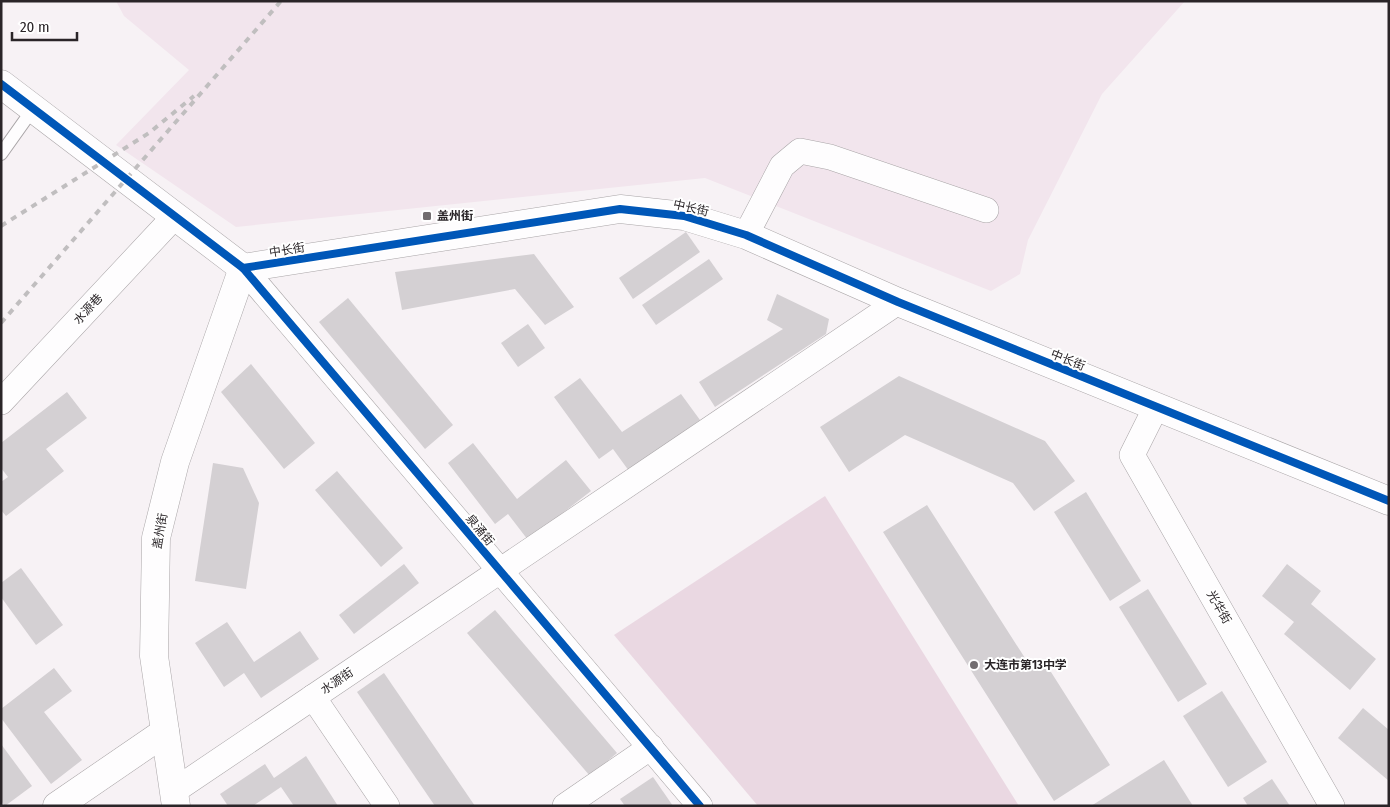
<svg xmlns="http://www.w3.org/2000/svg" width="1390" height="807" font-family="'Fira Sans Condensed','Noto Sans SC',sans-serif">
	<rect width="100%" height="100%" fill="#f7f2f5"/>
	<polygon fill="#f2e5ed" points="116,1 1185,1 1102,94 1028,240 1020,274 991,291 705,178 236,227 116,145 189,70 124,16"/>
	<polygon fill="#ead8e2" points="825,496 1019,806 758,806 614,635"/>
	<g fill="#d4d0d3">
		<polygon points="686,232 700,252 633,299 619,278"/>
		<polygon points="534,254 574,307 545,325 515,289 402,310 395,272"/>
		<polygon points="709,259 723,279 656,325 642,305"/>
		<polygon points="777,294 829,319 826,334 715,407 699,382 783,329 767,320"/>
		<polygon points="348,298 453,425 425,449 319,322"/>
		<polygon points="528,324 545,348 518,367 501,343"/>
		<polygon points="251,364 315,443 284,469 221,392"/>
		<polygon points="899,376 1045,441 1075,481 1034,511 1013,483 905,435 849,472 820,427"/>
		<polygon points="580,378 622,432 681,394 700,420 629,471 613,449 599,459 554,397"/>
		<polygon points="67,392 87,418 46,449 64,471 6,516 1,510 1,482 8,477 1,468 1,443"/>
		<polygon points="473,443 517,499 566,460 591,491 528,540 508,514 495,524 448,463"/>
		<polygon points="213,463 243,468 259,503 246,589 195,581"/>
		<polygon points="337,471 403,548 381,567 315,490"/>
		<polygon points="1086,492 1141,581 1110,601 1054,512"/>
		<polygon points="927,505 1032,669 1044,661 1110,765 1054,801 883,532"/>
		<polygon points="404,564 419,583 354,634 339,615"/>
		<polygon points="1287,564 1321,591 1311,604 1376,659 1350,690 1284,634 1294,622 1262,596"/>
		<polygon points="21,568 63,625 36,645 1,597 1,583"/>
		<polygon points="1148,589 1207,684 1178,702 1119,607"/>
		<polygon points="495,610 617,753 590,776 467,633"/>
		<polygon points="227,622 254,662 300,631 319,659 261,698 244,673 224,687 195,643"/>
		<polygon points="54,668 72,691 44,712 82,760 51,784 1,718 1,709"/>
		<polygon points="384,673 475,806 435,806 357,692"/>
		<polygon points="1222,691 1267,762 1228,787 1183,716"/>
		<polygon points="1363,708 1389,730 1389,781 1338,738"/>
		<polygon points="1,744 32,786 5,806 1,801"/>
		<polygon points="306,756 338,806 294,806 281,787 253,806 228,806 220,794 265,764 274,778"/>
		<polygon points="1164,760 1193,806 1091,806"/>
		<polygon points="653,777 673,806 625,806 620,799"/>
		<polygon points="1272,779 1290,806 1248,806 1243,798"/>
	</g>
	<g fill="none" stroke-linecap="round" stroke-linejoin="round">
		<defs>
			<polyline id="lane" points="1,154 33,109"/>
			<g id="street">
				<polyline points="746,235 782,166 800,151 830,157 986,210"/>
				<polyline points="243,268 700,806"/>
				<polyline points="1,402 175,216"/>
				<polyline points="1156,407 1132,455 1332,806"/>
				<polyline points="313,697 387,806"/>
				<polyline points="174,791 898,302"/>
				<polyline points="565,806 651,747"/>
			</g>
			<g id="secondary">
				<polyline points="1,84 243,268 620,209 684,216 746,235 898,302 1389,501"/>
				<polyline points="57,806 165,732"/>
				<polyline points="176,806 154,656 156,538 175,462 243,268"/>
			</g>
		</defs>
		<use href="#lane" stroke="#a9a5a7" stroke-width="14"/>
		<use href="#street" stroke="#a9a5a7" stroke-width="26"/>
		<use href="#secondary" stroke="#a9a5a7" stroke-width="29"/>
		<use href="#lane" stroke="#fefdfe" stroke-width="12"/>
		<use href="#street" stroke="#fefdfe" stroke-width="25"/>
		<use href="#secondary" stroke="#fefdfe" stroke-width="28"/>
		<g stroke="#c0bebf" stroke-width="4" stroke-dasharray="6 6" stroke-linecap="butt">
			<polyline points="1,226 149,133 194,96"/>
			<polyline points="1,323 281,1"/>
		</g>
		<defs>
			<g id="cycleway">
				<polyline points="1,84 243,268 700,806"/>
				<polyline points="243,268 620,209 684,216 746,235 898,302 1389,501"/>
			</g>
		</defs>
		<use href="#cycleway" stroke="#fff" stroke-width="11"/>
		<use href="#cycleway" stroke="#0057b8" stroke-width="8"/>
	</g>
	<g fill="#726d70" stroke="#fff" stroke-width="2">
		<rect x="422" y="211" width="10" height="10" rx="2.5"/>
		<circle cx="974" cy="665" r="5"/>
	</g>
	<g text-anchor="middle" stroke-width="4" stroke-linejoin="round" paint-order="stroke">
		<g font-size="12" fill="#2a2528" stroke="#fff">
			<text transform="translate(691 208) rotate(13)" y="4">中长街</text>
			<text transform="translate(287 250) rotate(-9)" y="4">中长街</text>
			<text transform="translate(88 309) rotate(-47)" y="4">水源巷</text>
			<text transform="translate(1068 360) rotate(22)" y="4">中长街</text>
			<text transform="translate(480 530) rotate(50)" y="4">泉涌街</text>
			<text transform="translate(160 531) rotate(-80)" y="4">盖州街</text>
			<text transform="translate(1219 607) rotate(60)" y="4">光华街</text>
			<text transform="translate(337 681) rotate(-34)" y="4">水源街</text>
		</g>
		<g font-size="12" font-weight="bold" fill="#2a2528" stroke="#fff" text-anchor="start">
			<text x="437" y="220">盖州街</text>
			<text x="984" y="669">大连市第13中学</text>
		</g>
	</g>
	<rect width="1390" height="807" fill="none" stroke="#2a2528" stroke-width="5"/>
	<path d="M12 32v8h65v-8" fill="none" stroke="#2a2528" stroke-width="2.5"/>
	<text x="20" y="32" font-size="15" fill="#2a2528" stroke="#ffffff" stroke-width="4" paint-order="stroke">20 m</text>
</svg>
